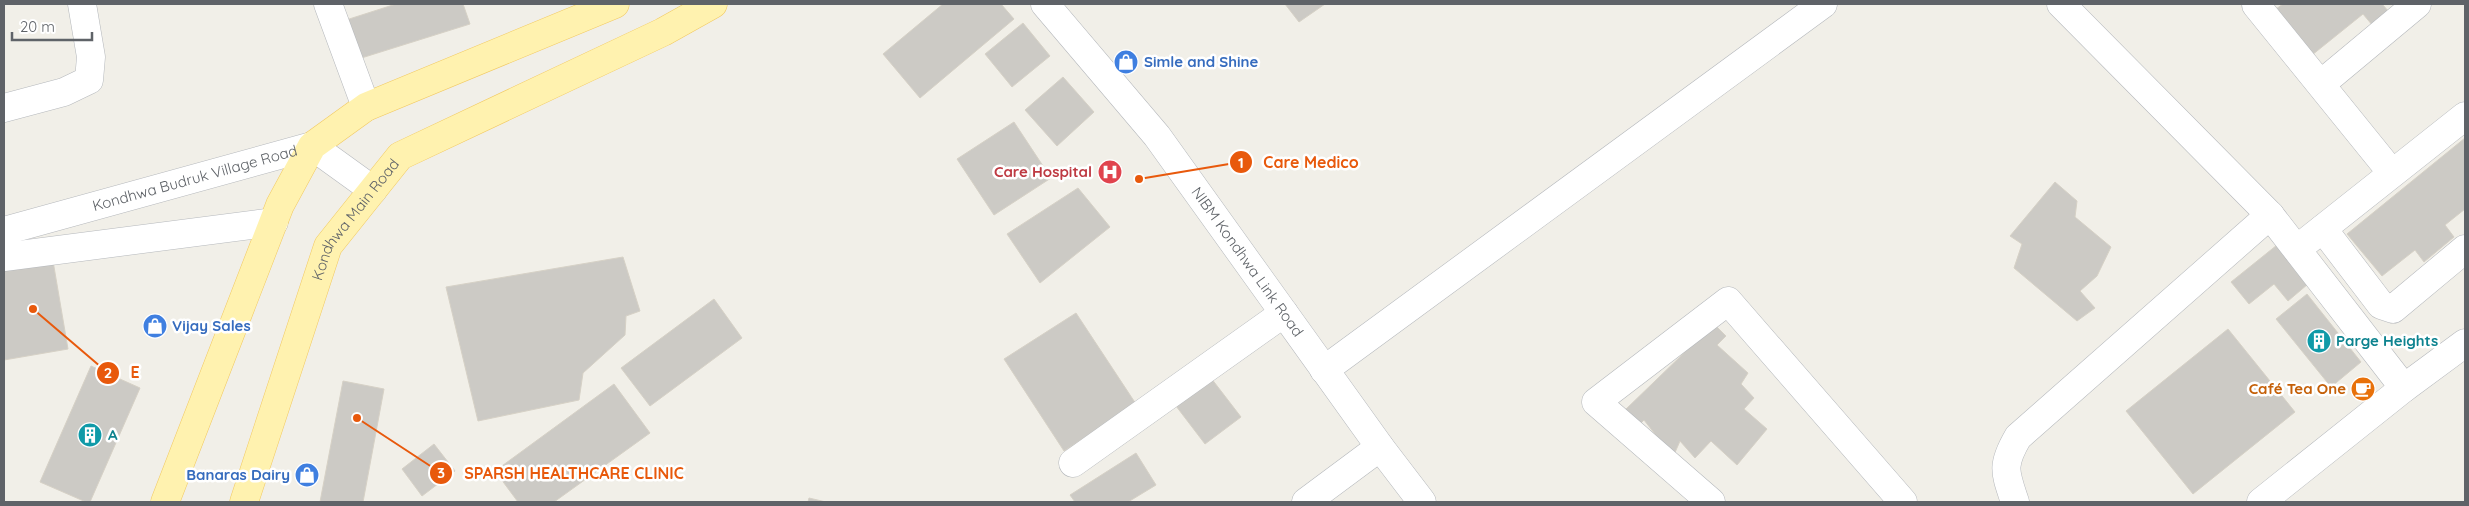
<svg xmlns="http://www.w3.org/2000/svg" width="2469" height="506" font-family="Quicksand,sans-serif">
	<rect width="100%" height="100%" fill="#f1efe8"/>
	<g fill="#cccac5" stroke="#d6d1c6">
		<polygon points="396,4 463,4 470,24 355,60 343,21"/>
		<polygon points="943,4 1001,4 1014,19 920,98 883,54"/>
		<polygon points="1285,4 1325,4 1299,22"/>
		<polygon points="2283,4 2382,4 2390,13 2373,26 2363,14 2312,55 2276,9"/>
		<polygon points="1023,23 1050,56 1012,87 985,54"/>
		<polygon points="1063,77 1094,112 1057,146 1025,110"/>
		<polygon points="1014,122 1051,178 994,215 957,159"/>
		<polygon points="2465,138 2465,209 2445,225 2454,237 2424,262 2415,250 2382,276 2347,234"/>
		<polygon points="2055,182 2077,201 2075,217 2111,247 2097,276 2080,291 2095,308 2077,321 2014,268 2022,244 2010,236"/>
		<polygon points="1078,188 1110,227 1040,283 1007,234"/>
		<polygon points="2277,245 2308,284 2288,301 2274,284 2249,304 2231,282"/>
		<polygon points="623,257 640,311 626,316 625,335 583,373 579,400 478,421 446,287"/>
		<polygon points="53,261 68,349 4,360 4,269"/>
		<polygon points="2307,294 2361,362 2331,387 2276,319"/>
		<polygon points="714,299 742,338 650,406 621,368"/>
		<polygon points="1076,313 1136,404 1064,451 1004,359"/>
		<polygon points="1714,324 1726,336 1717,345 1748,373 1741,384 1754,398 1744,409 1767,429 1737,465 1711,441 1695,458 1680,441 1673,457 1644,420 1636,428 1624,411"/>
		<polygon points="2228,329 2295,412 2193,494 2126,411"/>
		<polygon points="91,366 140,388 90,502 86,502 40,482"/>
		<polygon points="1211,378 1241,417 1205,444 1176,406"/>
		<polygon points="343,381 384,389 363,502 320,502"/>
		<polygon points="614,384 650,433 554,502 518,502 495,471"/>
		<polygon points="434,444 455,471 422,496 402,469"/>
		<polygon points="1136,453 1156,485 1128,502 1075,502 1070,495"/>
		<polygon points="809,498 826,502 808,502"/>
	</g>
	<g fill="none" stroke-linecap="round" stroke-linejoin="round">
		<defs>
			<g id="minor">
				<polyline points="328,4 366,107"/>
				<path id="s1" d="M1045 4 1157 136 1380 447 1422 502"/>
				<polyline points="2061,4 2270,215 2404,388 2465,343"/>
				<polyline points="2257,4 2256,5 2392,173"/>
				<polyline points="2321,84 2417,4"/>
				<polyline points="4,108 64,92 89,80 91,57 82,4"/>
				<polyline points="2323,229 2381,305 2393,309 2465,249"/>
				<path id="s2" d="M4 231 312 146 373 190"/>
				<polyline points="2297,249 2465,116"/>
				<polyline points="4,257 274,222"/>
				<polyline points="1324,370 1823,4"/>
				<polyline points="1073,463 1284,313"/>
				<polyline points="1306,502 1380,447"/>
				<polyline points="1711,502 1596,402 1728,301 1903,502"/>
				<path d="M2015 502C2005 472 2001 466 2018 437L2270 215"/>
				<polyline points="2261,502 2404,388"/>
			</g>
			<g id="primary">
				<polyline points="165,502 280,205 312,146 366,107 615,4"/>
				<path id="s3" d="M244 502 328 246 400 156 663 32 713 4"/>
			</g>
		</defs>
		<use href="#minor" stroke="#b5b8bc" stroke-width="29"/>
		<use href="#primary" stroke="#f2c960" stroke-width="29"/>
		<use href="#minor" stroke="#fff" stroke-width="28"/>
		<use href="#primary" stroke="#fff2af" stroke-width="28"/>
	</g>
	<defs>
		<symbol id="shop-disc" viewBox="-11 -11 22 22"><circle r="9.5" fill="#3f7fe0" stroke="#fff"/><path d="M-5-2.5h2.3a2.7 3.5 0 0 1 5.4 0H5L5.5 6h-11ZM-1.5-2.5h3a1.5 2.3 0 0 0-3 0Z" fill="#fff"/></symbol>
		<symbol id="hospital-disc" viewBox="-11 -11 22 22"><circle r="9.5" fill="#e0444e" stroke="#fff"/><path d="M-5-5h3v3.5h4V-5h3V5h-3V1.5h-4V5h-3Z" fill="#fff"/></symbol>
		<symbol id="building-disc" viewBox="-11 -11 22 22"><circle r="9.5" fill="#0f9aa8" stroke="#fff"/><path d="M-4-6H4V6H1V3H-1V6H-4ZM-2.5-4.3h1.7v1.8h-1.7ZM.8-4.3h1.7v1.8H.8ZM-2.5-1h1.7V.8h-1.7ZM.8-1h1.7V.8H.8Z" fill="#fff"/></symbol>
		<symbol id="cafe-disc" viewBox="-11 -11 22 22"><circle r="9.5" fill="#e8710a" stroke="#fff"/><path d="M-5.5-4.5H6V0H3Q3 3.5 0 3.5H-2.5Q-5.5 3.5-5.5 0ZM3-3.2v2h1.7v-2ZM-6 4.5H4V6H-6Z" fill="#fff"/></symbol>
	</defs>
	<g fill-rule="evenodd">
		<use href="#shop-disc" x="1112" y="48" width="28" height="28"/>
		<use href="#hospital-disc" x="1096" y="158" width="28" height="28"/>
		<use href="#shop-disc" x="141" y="312" width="28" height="28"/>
		<use href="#building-disc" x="2305" y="327" width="28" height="28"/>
		<use href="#cafe-disc" x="2349" y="375" width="28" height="28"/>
		<use href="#building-disc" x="76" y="421" width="28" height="28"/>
		<use href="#shop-disc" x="293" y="461" width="28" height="28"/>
	</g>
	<g text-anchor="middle" stroke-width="5" stroke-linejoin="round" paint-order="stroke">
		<g font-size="15" font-weight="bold" fill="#366cbe" stroke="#fff" text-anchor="start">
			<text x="1144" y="67">Simle and Shine</text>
			<text x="172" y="331">Vijay Sales</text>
			<text x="290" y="480" text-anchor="end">Banaras Dairy</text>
		</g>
		<g font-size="15" font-weight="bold" fill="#be3a42" stroke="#fff" text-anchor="end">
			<text x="1092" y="177">Care Hospital</text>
		</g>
		<g font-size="15" fill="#5f6368" stroke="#fff">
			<text dy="5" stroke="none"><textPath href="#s2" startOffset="198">Kondhwa Budruk Village Road</textPath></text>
			<text dy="5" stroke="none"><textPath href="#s3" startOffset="306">Kondhwa Main Road</textPath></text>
			<text dy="5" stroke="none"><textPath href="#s1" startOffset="328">NIBM Kondhwa Link Road</textPath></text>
		</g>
		<g font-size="15" font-weight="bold" fill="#0d838f" stroke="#fff" text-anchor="start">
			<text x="2336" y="346">Parge Heights</text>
			<text x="108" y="440">A</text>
		</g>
		<g font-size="15" font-weight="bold" fill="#c56008" stroke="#fff" text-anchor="end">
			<text x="2346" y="394">Café Tea One</text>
		</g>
	</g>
	<path fill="none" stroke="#e8590c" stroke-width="2" d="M1139 179L1241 162M33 309L108 373M357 418L441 473"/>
	<g fill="#e8590c" stroke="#fff" stroke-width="2">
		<circle cx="1139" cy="179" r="5"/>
		<circle cx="33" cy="309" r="5"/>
		<circle cx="357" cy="418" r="5"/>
		<circle cx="1241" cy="162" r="12"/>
		<circle cx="108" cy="373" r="12"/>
		<circle cx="441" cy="473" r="12"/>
	</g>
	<g font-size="15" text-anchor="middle" font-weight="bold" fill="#fff">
		<text x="1241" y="168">1</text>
		<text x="108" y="378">2</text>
		<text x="441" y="478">3</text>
	</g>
	<g font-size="16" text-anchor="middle" font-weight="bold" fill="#e8590c" stroke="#fff" stroke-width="5" stroke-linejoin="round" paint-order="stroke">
		<text x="1311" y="168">Care Medico</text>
		<text x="135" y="378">E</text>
		<text x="574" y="479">SPARSH HEALTHCARE CLINIC</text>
	</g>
	<rect width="2469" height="506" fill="none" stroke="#5f6368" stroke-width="10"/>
	<path d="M12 32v8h80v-8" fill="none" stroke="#5f6368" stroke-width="2.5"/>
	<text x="20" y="32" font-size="15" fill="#5f6368" stroke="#ffffff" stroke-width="4" paint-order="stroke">20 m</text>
</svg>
